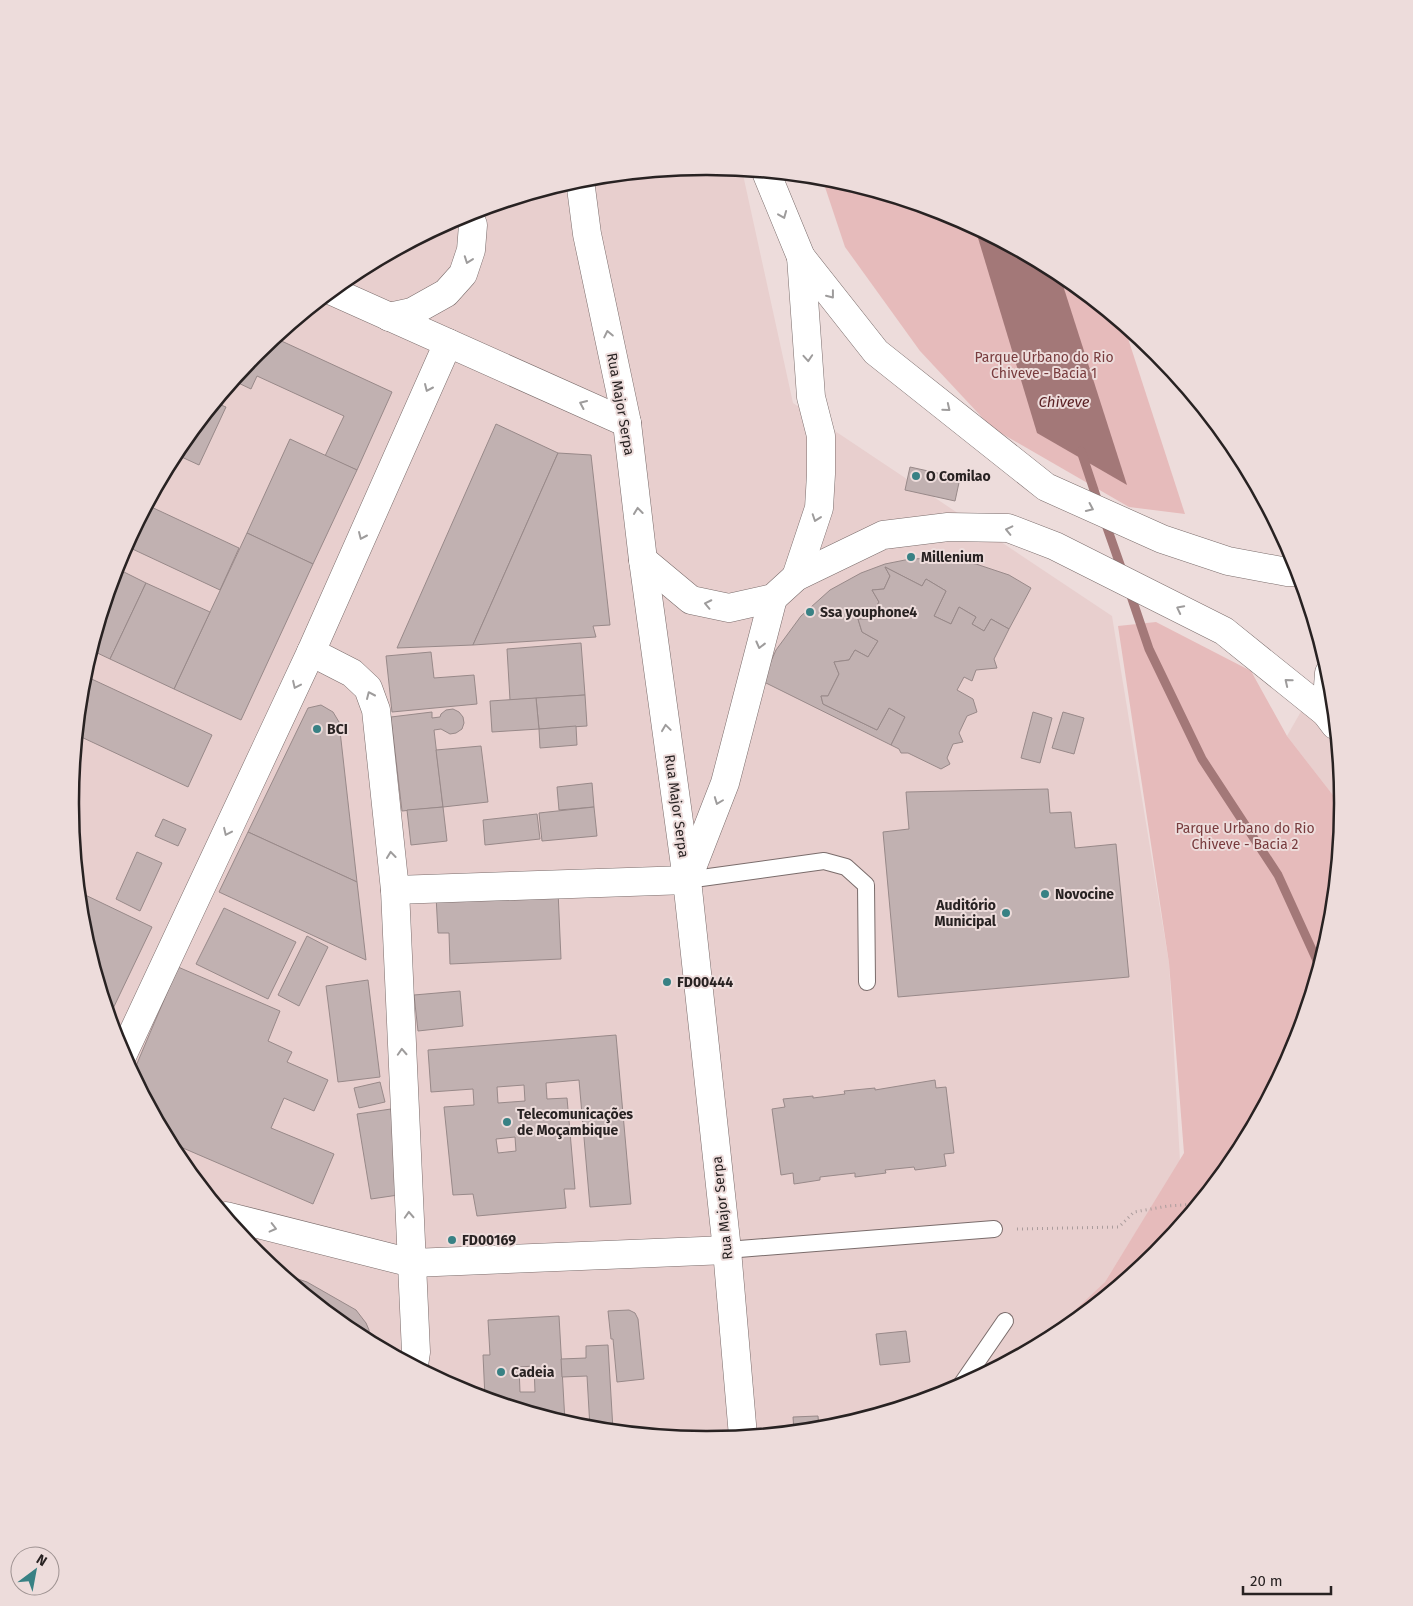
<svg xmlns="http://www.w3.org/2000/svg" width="1413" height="1606" font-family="'Fira Sans',sans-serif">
	<rect width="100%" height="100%" fill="#eddcdb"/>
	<g fill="#e8cfce">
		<polygon points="707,167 742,170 793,403 1112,616 1169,963 1180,1161 1105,1282 1060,1332 950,1391 830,1427 706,1439 582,1427 463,1391 353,1332 256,1253 177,1156 118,1046 82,927 70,803 82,679 119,559 177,449 257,353 353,274 463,215 583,179"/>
		<polygon points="1327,666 1331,679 1343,808 1287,736"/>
	</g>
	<g fill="#e6bbbb">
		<polygon points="822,178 831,179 950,215 1060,274 1124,326 1185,514 1129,507 992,428 920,351 845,247"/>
		<polygon points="1156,622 1251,671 1287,736 1343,808 1331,927 1294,1047 1236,1157 1156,1253 1060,1332 1039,1344 1105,1282 1184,1153 1169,963 1118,626"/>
	</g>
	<polygon fill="#a37878" points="975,228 1059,273 1127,485 1037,433"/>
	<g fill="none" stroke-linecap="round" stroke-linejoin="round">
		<g stroke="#a37878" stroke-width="9">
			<polyline points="1081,451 1099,505"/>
			<polyline points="1104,519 1123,573"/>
			<polyline points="1129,590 1149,649 1202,759 1278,875 1319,965"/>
		</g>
	</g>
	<g fill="#c1b1b1" stroke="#988989" fill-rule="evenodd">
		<polygon points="275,338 392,392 357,470 325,456 344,416 257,376 251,389 234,381 257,353"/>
		<polygon points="216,403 226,407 199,465 175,454"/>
		<polygon points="496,424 558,453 473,645 397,648"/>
		<polygon points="290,439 357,470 313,564 247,533"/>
		<polygon points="558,453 591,455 610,625 593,626 596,637 473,645"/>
		<polygon points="910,467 960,478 955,501 905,490"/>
		<polygon points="147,505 239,548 220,590 126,546"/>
		<polygon points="247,533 313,564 241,720 174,689"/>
		<polygon points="942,558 976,564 1009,575 1031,588 1009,629 991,619 984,631 972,624 976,617 959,607 951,624 934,616 946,591 926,579 922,586 885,567 890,576 884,589 872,590 879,602 869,619 858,619 862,632 878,641 868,657 855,650 849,660 834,662 839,674 828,696 821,696 823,704 877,730 889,708 905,717 891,745 762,681 776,650 801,616 830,590 861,573 885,564 910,559"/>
		<polygon points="885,567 922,586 926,579 946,591 934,616 951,624 959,607 976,617 972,624 984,631 991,619 1009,629 994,659 997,668 976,670 972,681 964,677 957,690 973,699 977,712 967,716 959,733 963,742 953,744 947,758 950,764 941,769 908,753 901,753 899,749 891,745 905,717 889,708 877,730 823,704 821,696 828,696 839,674 834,662 849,660 855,650 868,657 878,641 862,632 858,619 869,619 879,602 872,590 884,589 890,576"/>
		<polygon points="116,568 146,583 110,659 91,650"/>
		<polygon points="146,583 210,612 174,689 110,659"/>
		<polygon points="581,643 585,695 510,700 507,649"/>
		<polygon points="431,652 434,678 474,675 477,704 392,712 386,656"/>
		<polygon points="83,675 212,735 188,787 77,735"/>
		<polygon points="585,695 587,726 539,729 536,698"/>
		<polygon points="536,698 539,729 492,732 490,701"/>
		<polygon points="321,705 333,712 339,722 357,882 248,832 308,708"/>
		<polygon points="453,709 459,712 463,717 464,723 462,729 456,733 450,734 441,729 434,730 443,807 402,811 391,717 432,712 432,718 440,717 441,714 446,710"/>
		<polygon points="1033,712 1052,718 1040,763 1021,758"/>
		<polygon points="1063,712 1084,718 1074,754 1052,748"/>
		<polygon points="576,726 577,745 540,748 539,729"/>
		<polygon points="481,746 488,802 443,807 436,750"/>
		<polygon points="592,783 594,807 559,810 557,787"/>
		<polygon points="1048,789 1050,813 1071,812 1075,848 1116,844 1129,977 898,997 883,832 909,829 906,792"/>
		<polygon points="443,807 447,841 411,845 407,810"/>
		<polygon points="594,807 597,836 542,841 539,813"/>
		<polygon points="537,814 540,839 485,845 483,820"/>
		<polygon points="163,819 186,829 178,846 155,836"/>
		<polygon points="248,832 357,882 366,960 219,892"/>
		<polygon points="137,852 162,863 140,911 116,899"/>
		<polygon points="558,891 561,959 450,964 449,933 438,933 436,896"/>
		<polygon points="79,892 152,927 109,1017 82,927"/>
		<polygon points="224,908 296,942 268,999 196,964"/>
		<polygon points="307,936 328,947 299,1006 278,995"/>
		<polygon points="178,967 280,1011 268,1041 292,1052 287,1062 328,1080 314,1111 284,1098 271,1128 334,1154 313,1204 169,1142 133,1073"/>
		<polygon points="368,980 380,1077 338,1082 326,986"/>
		<polygon points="460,991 463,1026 418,1031 414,995"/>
		<path d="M616 1035 631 1204 590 1207 579 1080 546 1083 547 1099 567 1098 575 1189H564L566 1208 477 1216 473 1194 453 1195 444 1107 474 1105 473 1089 431 1092 428 1050ZM524 1085 525 1101 498 1103 497 1087ZM515 1137 516 1151 498 1153 496 1139Z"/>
		<polygon points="935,1080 936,1088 946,1087 954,1153 944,1154 946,1166 915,1170 914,1167 885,1170 886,1173 855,1177 855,1173 820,1177 820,1180 794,1184 793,1173 781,1175 772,1109 785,1107 783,1099 813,1096 813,1098 845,1094 844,1091 875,1088 875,1090"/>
		<polygon points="380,1082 385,1102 359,1108 354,1088"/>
		<polygon points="391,1109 405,1194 371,1199 357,1114"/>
		<polygon points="298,1279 307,1282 356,1310 366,1323 369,1330 369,1341 353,1332 290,1281"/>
		<polygon points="629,1310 635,1313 638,1319 644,1379 617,1382 613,1339 611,1339 608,1311"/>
		<path d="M559 1316 565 1422 485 1398 483 1355H490L488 1320ZM534 1366 535 1392H520L519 1367Z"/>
		<polygon points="906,1331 910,1362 880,1365 876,1334"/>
		<polygon points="608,1345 613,1430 590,1428 587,1376 562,1377 561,1359 586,1358 586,1346"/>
		<polygon points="818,1416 819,1428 794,1431 793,1417"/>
	</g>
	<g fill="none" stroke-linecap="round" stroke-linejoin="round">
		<defs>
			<g id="lane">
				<polyline points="687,880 824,861 846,867 866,885 867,982"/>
				<polyline points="727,1250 994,1229"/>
				<polyline points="961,1385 1005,1321"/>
			</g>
			<g id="street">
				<polyline points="766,172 801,257 876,352 1046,487 1162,539 1228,561 1287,572 1298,572"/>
				<polyline points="580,180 587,234 627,423 643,560 687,880 727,1250 743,1436"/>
				<polyline points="332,291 627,423"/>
				<polyline points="389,317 412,312 446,293 463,274 471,250 473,225 468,213"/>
				<polyline points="643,560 691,600 729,608 773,598 796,577 883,535 948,527 1008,528 1055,546 1224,631 1326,713 1335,725"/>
				<polyline points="796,577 819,508 821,474 821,436 811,397 801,257"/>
				<polyline points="311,652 352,673 368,688 376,710 395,890 416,1352 414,1365"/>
				<polyline points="1326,713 1329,673"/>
				<polyline points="688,878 725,783 773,598"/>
				<polyline points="395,890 687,880"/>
				<polyline points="123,1054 311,652 448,343"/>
				<polyline points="226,1216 412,1263 727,1250"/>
			</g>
		</defs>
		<use href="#lane" stroke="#7a6c6b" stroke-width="18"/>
		<use href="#street" stroke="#7a6c6b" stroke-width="29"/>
		<polyline stroke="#aa9c9c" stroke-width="3" stroke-dasharray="1 4" stroke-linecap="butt" points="1017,1229 1119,1227 1134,1212 1168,1206 1197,1204"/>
		<use href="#lane" stroke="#fff" stroke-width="16"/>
		<use href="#street" stroke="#fff" stroke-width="28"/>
	</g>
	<defs><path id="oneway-chevron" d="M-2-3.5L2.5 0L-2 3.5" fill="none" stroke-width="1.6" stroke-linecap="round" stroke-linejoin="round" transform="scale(1.25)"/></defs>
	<g stroke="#9e9c9c">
		<use href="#oneway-chevron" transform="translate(783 215) rotate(68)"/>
		<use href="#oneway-chevron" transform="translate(468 260) rotate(110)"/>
		<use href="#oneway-chevron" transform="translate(831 295) rotate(52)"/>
		<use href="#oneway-chevron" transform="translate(608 334) rotate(-102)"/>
		<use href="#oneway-chevron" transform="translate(808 358) rotate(86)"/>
		<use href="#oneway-chevron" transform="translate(428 388) rotate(114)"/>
		<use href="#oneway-chevron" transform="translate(583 404) rotate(-156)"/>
		<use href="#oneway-chevron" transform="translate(947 408) rotate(39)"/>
		<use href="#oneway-chevron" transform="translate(1090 508) rotate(25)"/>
		<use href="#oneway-chevron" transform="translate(638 511) rotate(-97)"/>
		<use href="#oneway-chevron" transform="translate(816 518) rotate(109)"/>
		<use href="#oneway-chevron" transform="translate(1009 530) rotate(-167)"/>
		<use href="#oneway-chevron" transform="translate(362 536) rotate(114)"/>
		<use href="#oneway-chevron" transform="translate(708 604) rotate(-168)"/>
		<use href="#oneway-chevron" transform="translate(1180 609) rotate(-153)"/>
		<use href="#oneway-chevron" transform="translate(760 645) rotate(104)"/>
		<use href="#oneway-chevron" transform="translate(1288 682) rotate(-141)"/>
		<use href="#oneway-chevron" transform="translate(296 685) rotate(115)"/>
		<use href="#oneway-chevron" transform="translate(370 695) rotate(-114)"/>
		<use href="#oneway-chevron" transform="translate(666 728) rotate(-98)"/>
		<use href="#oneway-chevron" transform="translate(718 801) rotate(111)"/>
		<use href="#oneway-chevron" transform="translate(227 832) rotate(115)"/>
		<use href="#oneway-chevron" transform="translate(391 855) rotate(-96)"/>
		<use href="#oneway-chevron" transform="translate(402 1052) rotate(-93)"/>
		<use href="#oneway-chevron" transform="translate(409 1215) rotate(-93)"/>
		<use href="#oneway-chevron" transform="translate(273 1228) rotate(14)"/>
	</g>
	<g fill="#388184" stroke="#eddcdb" stroke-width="2">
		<circle cx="916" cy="476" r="5"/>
		<circle cx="911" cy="557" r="5"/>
		<circle cx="810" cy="612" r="5"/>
		<circle cx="317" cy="729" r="5"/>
		<circle cx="1045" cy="894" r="5"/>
		<circle cx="1006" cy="913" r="5"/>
		<circle cx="667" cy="982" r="5"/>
		<circle cx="507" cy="1122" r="5"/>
		<circle cx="452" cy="1240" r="5"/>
		<circle cx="501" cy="1372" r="5"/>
	</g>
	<g text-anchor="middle" stroke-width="4" stroke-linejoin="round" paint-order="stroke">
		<g font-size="14" fill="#783b3d" stroke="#eddcdb">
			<text x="1044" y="362">Parque Urbano do Rio<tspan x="1044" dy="16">Chiveve - Bacia 1</tspan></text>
			<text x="1245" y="833">Parque Urbano do Rio<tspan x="1245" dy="16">Chiveve - Bacia 2</tspan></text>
		</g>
		<g font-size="14" fill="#282222" stroke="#eddcdb">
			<text transform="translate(621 404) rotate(80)" y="5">Rua Major Serpa</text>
			<text transform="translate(677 806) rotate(82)" y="5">Rua Major Serpa</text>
			<text transform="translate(722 1208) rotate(-96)" y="5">Rua Major Serpa</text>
		</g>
		<g font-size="14" font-weight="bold" fill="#282222" stroke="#eddcdb" text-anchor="start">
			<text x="926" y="481">O Comilao</text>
			<text x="921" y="562">Millenium</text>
			<text x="820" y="617">Ssa youphone4</text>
			<text x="327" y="734">BCI</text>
			<text x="1055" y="899">Novocine</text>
			<text x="996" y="910" text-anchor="end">Auditório<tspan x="996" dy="16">Municipal</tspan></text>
			<text x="677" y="987">FD00444</text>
			<text x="517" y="1119">Telecomunicações<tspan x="517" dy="16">de Moçambique</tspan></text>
			<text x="462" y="1245">FD00169</text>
			<text x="511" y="1377">Cadeia</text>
		</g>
		<g font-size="15" font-style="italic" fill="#5b2225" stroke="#eddcdb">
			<text x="1064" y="407">Chiveve</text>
		</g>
	</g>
	<path d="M0 0H1413V1606H0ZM706 175H707A627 627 0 0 1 1334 802V804A627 627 0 0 1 707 1431H706A627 627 0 0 1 79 804V802A627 627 0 0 1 706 175Z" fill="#eddcdb" fill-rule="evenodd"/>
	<path fill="none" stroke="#282222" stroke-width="2.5" d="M706 175H707A627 627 0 0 1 1334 802V804A627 627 0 0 1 707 1431H706A627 627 0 0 1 79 804V802A627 627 0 0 1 706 175Z"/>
	<g transform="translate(35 1571) rotate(32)"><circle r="24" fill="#eddcdb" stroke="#9e9291"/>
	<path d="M0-4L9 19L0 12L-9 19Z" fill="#388184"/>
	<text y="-8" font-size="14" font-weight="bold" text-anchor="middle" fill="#282222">N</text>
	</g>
	<path d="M1243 1586v8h88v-8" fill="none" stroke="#282222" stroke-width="2.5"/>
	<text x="1250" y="1586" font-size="15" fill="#282222" stroke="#eddcdb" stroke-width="4" paint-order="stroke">20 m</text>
</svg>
